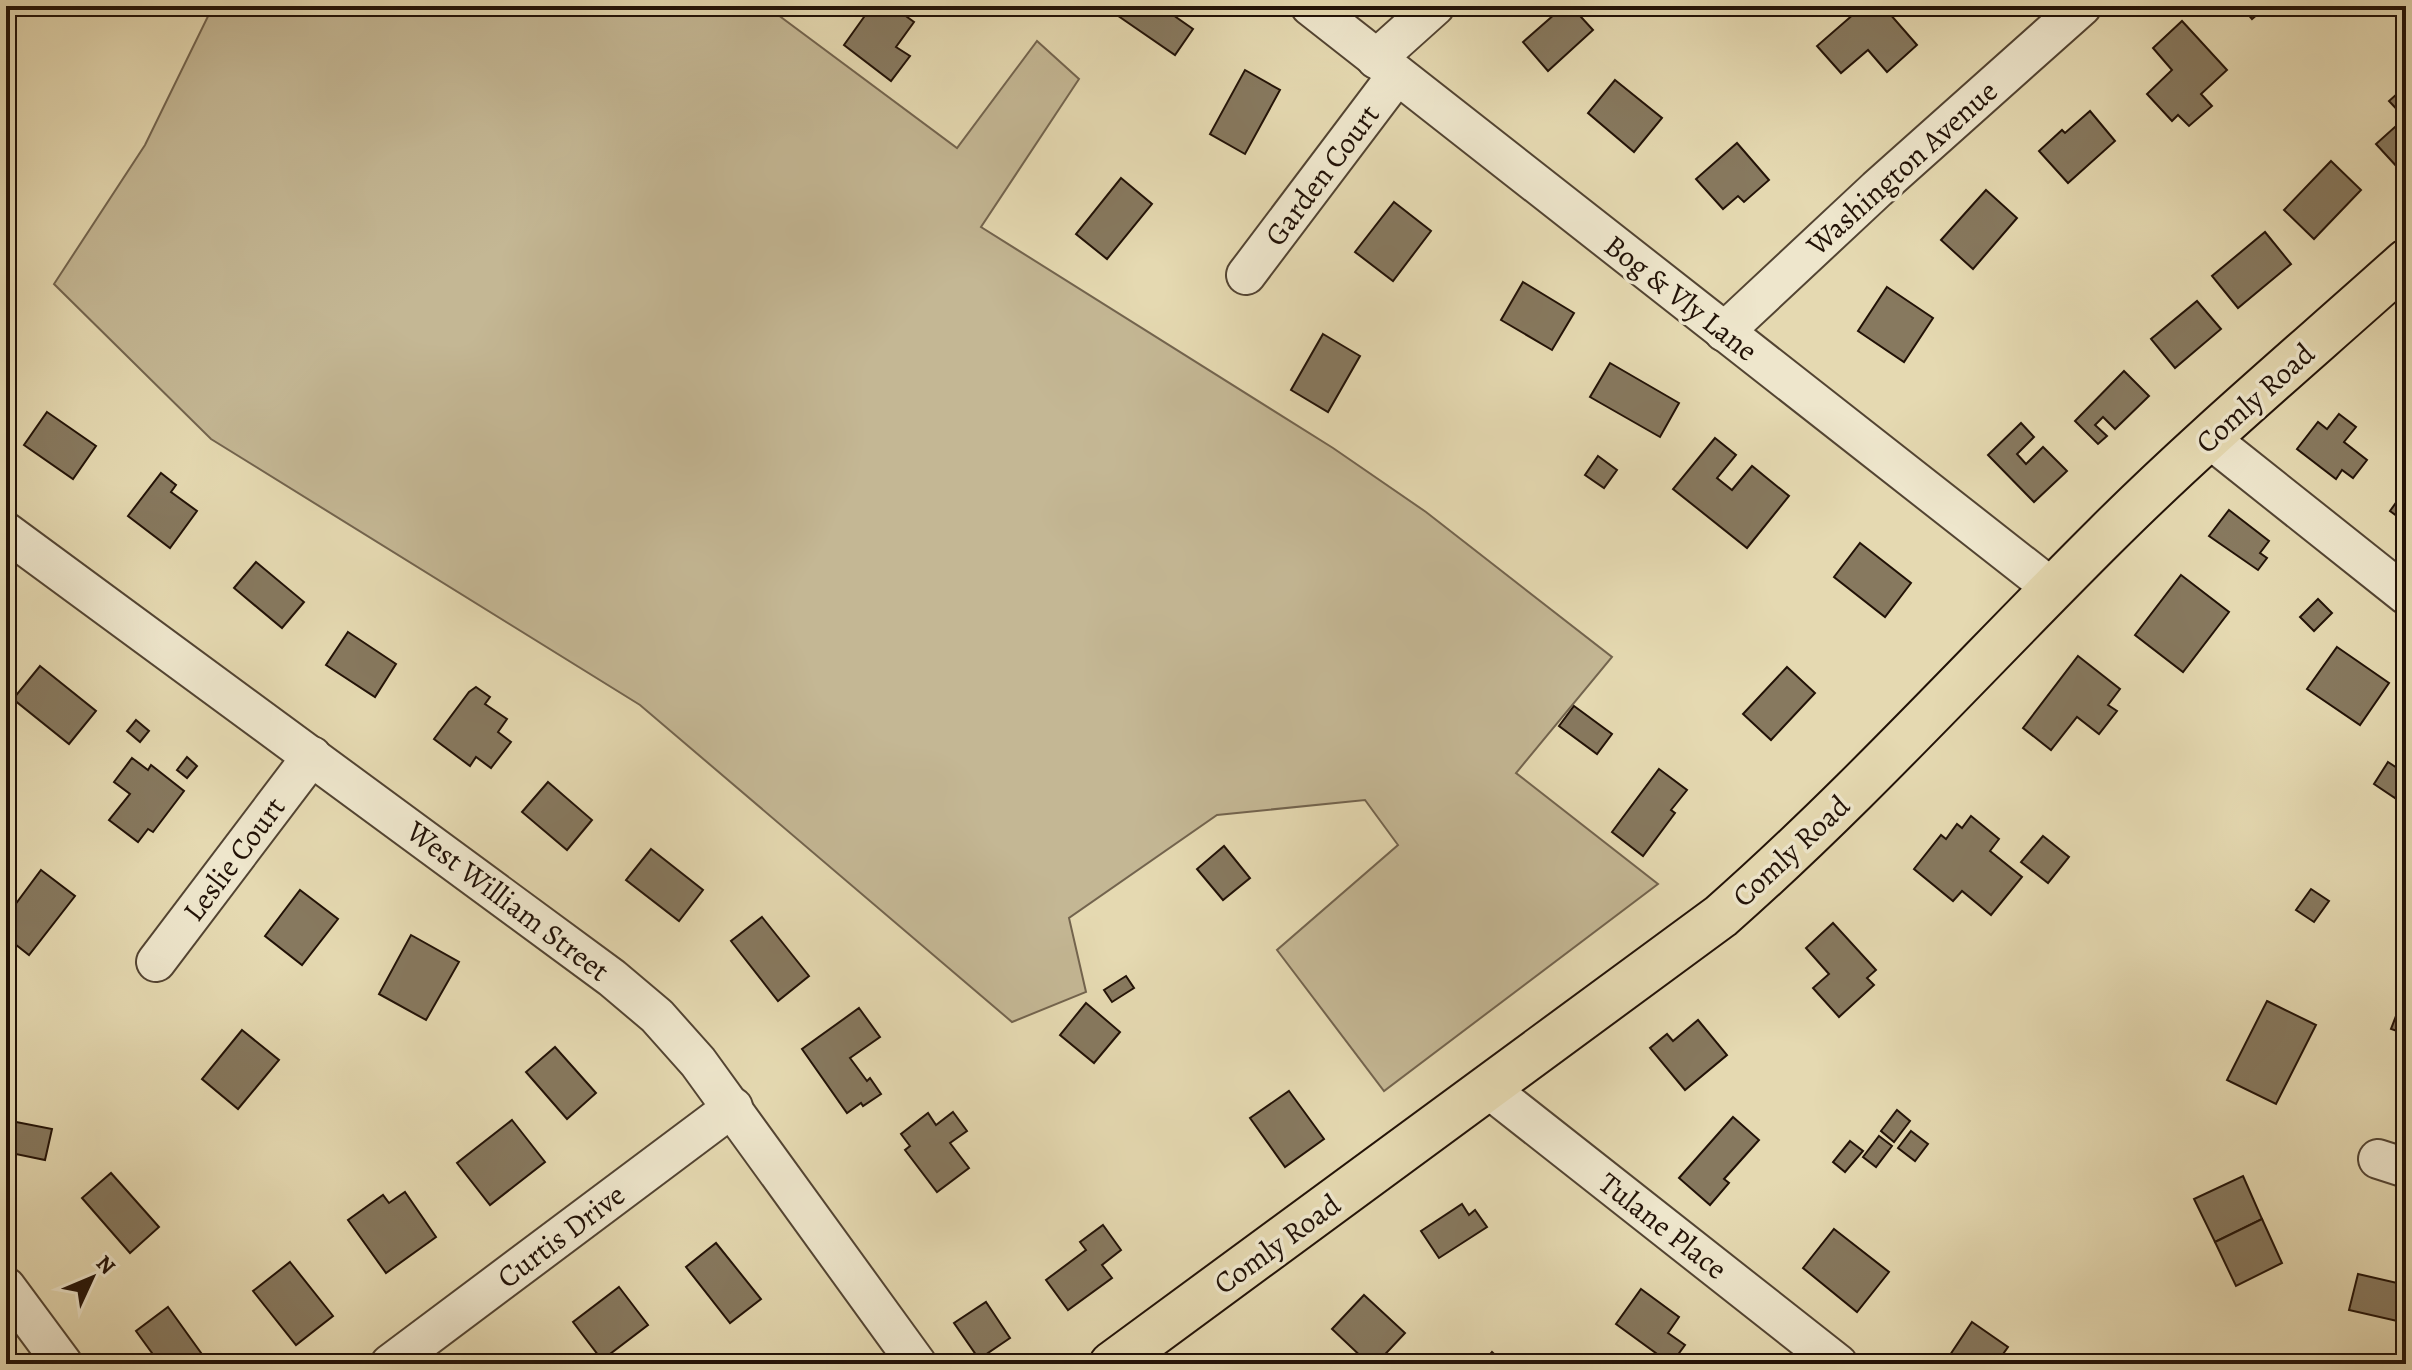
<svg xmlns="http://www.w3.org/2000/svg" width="2412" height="1370" font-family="Alegreya,serif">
	<rect width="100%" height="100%" fill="#e5d9b1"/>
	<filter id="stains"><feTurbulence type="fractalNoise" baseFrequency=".0025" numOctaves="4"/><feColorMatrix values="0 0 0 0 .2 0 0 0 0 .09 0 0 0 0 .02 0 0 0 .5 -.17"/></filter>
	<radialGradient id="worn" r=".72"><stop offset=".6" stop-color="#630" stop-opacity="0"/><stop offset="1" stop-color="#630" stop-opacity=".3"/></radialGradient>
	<polygon fill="#c4b794" stroke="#73644e" stroke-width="2" points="213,6 766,6 957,148 1037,41 1079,79 981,227 1333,448 1426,512 1612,657 1516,773 1658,884 1384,1091 1277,950 1398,845 1365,800 1217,815 1069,918 1086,992 1012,1022 640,705 211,439 54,284 145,145"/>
	<g fill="#87795f" stroke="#221207" stroke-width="2">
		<polygon points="879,6 892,6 914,22 896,47 910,56 891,81 844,45 869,10 873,14"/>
		<polygon points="1114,6 1160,6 1193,29 1175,55 1111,11"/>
		<polygon points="1564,6 1571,6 1593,30 1548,71 1523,42"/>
		<polygon points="1863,6 1883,6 1917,45 1887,72 1868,50 1841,73 1817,46"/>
		<polygon points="2241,6 2267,6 2252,19"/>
		<polygon points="2182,21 2227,70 2201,94 2212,106 2189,126 2178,115 2172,121 2147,94 2172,70 2153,48"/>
		<polygon points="1245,70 1280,90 1245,154 1210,134"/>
		<polygon points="1615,80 1662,118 1634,152 1588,113"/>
		<polygon points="2406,86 2406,163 2399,169 2376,144 2405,118 2389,101"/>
		<polygon points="2090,111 2115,141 2068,183 2039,151 2062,130 2065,133"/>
		<polygon points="1737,143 1769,180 1744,202 1738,196 1723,209 1696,179"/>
		<polygon points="2331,161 2361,190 2314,239 2284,210"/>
		<polygon points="1121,178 1152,204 1107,259 1076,234"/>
		<polygon points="1986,190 2017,218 1973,269 1941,240"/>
		<polygon points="1394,202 1431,231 1393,281 1355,252"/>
		<polygon points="2265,232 2291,264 2238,308 2212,276"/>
		<polygon points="1523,282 1574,313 1552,350 1501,320"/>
		<polygon points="1887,287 1933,318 1904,362 1858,331"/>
		<polygon points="2197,301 2221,329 2175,368 2151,339"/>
		<polygon points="1323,334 1360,356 1328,412 1291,390"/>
		<polygon points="1610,363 1679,403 1660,437 1590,397"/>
		<polygon points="2124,371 2149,396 2115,429 2103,417 2095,425 2107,436 2098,444 2075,421"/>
		<polygon points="47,412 96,446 73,479 24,445"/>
		<polygon points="2339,414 2356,427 2344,442 2367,460 2353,478 2342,470 2336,479 2297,449 2318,422 2327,429"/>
		<polygon points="2021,423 2034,437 2017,454 2026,464 2043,447 2067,471 2034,502 1988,455"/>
		<polygon points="1715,438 1736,455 1717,478 1732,490 1752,466 1789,496 1747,548 1673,489"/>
		<polygon points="1598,456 1617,470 1604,488 1585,475"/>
		<polygon points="161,473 176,485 171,492 197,511 170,548 128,516"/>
		<polygon points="2405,490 2406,520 2405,522 2390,511"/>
		<polygon points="2229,510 2269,541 2260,553 2267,558 2258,570 2209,536"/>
		<polygon points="1860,543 1911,583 1885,617 1834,577"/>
		<polygon points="256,562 304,602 282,628 234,588"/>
		<polygon points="2181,575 2229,612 2183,672 2135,635"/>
		<polygon points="2318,599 2332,613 2314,631 2300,617"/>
		<polygon points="348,632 396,664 375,697 326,665"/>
		<polygon points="2337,647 2389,683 2360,725 2307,689"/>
		<polygon points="2078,656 2120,689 2108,705 2117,711 2099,734 2077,717 2051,750 2023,728"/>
		<polygon points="40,666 96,711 69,744 13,699"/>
		<polygon points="1787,667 1815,693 1771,740 1743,714"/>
		<polygon points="476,687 490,697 485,704 507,719 498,732 511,742 491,768 476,757 470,766 434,739 469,692"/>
		<polygon points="1574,706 1612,734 1597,754 1559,726"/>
		<polygon points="136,720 149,731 140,742 127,731"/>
		<polygon points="187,757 197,766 187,778 177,770"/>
		<polygon points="132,758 148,770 151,765 184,791 153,832 148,829 138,842 109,820 130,794 114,782"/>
		<polygon points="2388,762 2406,774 2406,781 2395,798 2374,784"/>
		<polygon points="1659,769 1687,790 1671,810 1675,813 1643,856 1612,832"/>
		<polygon points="548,782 592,820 567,850 522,812"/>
		<polygon points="1971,816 1999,839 1990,851 2022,877 1991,915 1962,891 1953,901 1914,869 1941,835 1946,839 1957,824 1962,828"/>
		<polygon points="2043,836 2069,857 2048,883 2021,862"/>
		<polygon points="1224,846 1250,878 1223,900 1197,869"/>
		<polygon points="651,849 703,890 679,921 626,880"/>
		<polygon points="41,870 75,896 29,955 6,937 6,917"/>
		<polygon points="2311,889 2329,901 2314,922 2296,910"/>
		<polygon points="300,890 338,919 302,965 265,936"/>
		<polygon points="762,917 809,976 778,1001 731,941"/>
		<polygon points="1833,923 1876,970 1867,978 1874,985 1839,1017 1813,988 1829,974 1806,948"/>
		<polygon points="411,935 459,962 426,1020 379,994"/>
		<polygon points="1126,976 1134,988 1112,1002 1104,990"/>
		<polygon points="2406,990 2406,1034 2391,1029"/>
		<polygon points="2267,1001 2316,1025 2276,1104 2227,1080"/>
		<polygon points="1086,1003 1120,1032 1094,1063 1060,1035"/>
		<polygon points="859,1008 880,1037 850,1058 867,1081 870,1078 881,1094 863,1106 861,1103 847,1113 802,1049"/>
		<polygon points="1698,1020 1727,1055 1685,1090 1650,1048 1667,1034 1673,1041"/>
		<polygon points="242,1030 279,1060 238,1109 202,1079"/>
		<polygon points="555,1047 596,1093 567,1119 526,1072"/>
		<polygon points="1289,1091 1324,1139 1285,1167 1250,1118"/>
		<polygon points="1897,1110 1910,1121 1894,1142 1881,1131"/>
		<polygon points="953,1112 967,1131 950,1143 969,1168 937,1192 905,1150 910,1146 901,1134 928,1113 936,1125"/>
		<polygon points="1733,1117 1759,1140 1724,1179 1729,1183 1710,1205 1679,1178"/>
		<polygon points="6,1120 52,1129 45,1160 6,1152"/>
		<polygon points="512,1120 545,1162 490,1205 457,1163"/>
		<polygon points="1911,1131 1928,1144 1915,1161 1898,1148"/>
		<polygon points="1879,1136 1892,1146 1876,1167 1863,1157"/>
		<polygon points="1850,1141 1863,1151 1845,1172 1833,1162"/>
		<polygon points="111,1173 159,1227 130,1253 82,1198"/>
		<polygon points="2243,1176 2262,1219 2215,1242 2194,1199"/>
		<polygon points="405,1192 436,1237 386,1273 348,1220 383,1195 389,1203"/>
		<polygon points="1462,1204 1469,1215 1475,1210 1487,1227 1439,1258 1421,1231"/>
		<polygon points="2262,1219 2282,1263 2236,1286 2215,1242"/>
		<polygon points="1103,1225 1121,1250 1102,1265 1112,1278 1068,1310 1046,1280 1086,1250 1080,1242"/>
		<polygon points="1834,1229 1889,1272 1857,1312 1803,1268"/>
		<polygon points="716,1243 761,1299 730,1323 686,1267"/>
		<polygon points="290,1262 333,1316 296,1345 253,1291"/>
		<polygon points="2358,1274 2406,1285 2406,1323 2349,1310"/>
		<polygon points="619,1287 648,1325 602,1360 573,1322"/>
		<polygon points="1641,1289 1679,1317 1668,1333 1685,1345 1671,1364 1616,1324"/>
		<polygon points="1364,1295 1405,1333 1376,1364 1369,1364 1332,1329"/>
		<polygon points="986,1302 1010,1338 979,1359 954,1323"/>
		<polygon points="168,1307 209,1364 160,1364 136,1331"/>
		<polygon points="1972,1322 2008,1347 1996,1364 1944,1364"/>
		<polygon points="1492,1352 1505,1364 1482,1364"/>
	</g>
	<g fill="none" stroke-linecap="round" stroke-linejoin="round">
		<defs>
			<g id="minor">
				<polyline points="1310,6 2053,589"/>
				<polyline points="1376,59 1435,6"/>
				<polyline points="1246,275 1397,75"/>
				<polyline points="1724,332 1877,189 2082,6"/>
				<polyline points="2210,439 2406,595"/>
				<polyline points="6,532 612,978 657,1016 698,1062 917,1364"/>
				<polyline points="156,962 312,756"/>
				<polyline points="1489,1089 1838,1364"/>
				<polyline points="2378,1159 2406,1168"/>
				<polyline points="6,1287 63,1364"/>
				<polyline points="390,1364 733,1107"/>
			</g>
			<path id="major" d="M1112 1364 1721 916C1856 797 1977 663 2105 536 2200 441 2306 352 2406 262"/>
		</defs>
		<use href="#minor" stroke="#534432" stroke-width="42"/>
		<use href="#major" stroke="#221207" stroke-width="48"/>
		<use href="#minor" stroke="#eee6cc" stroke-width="38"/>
		<use href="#major" stroke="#e5d9b1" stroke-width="44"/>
	</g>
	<g text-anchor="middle" stroke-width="7" stroke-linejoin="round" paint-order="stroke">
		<g font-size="30" fill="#221207" stroke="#eee6cc">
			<text transform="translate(1902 168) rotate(-42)" y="10">Washington Avenue</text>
			<text transform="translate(1322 175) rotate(-53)" y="10">Garden Court</text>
			<text transform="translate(1681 298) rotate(38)" y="10">Bog &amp; Vly Lane</text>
			<text transform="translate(2255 398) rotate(-42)" y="10">Comly Road</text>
			<text transform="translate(1791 851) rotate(-43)" y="10">Comly Road</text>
			<text transform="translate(234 859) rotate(-53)" y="10">Leslie Court</text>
			<text transform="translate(508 901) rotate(37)" y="10">West William Street</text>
			<text transform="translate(1663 1226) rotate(38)" y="10">Tulane Place</text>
			<text transform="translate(561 1236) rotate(-37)" y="10">Curtis Drive</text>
			<text transform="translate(1277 1244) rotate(-36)" y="10">Comly Road</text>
		</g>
	</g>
	<rect width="2412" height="1370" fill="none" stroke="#e5d9b1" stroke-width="32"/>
	<rect x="8" y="8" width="2396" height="1354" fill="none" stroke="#221207" stroke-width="4"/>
	<rect x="16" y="16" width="2380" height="1338" fill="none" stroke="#221207" stroke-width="2"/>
	<g transform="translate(92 1278) rotate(46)" stroke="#eee6cc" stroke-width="6" paint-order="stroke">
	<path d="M0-6L14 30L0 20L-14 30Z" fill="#221207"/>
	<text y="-12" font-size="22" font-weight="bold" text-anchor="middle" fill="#221207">N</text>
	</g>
	<rect width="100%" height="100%" filter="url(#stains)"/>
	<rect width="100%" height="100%" fill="url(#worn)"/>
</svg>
